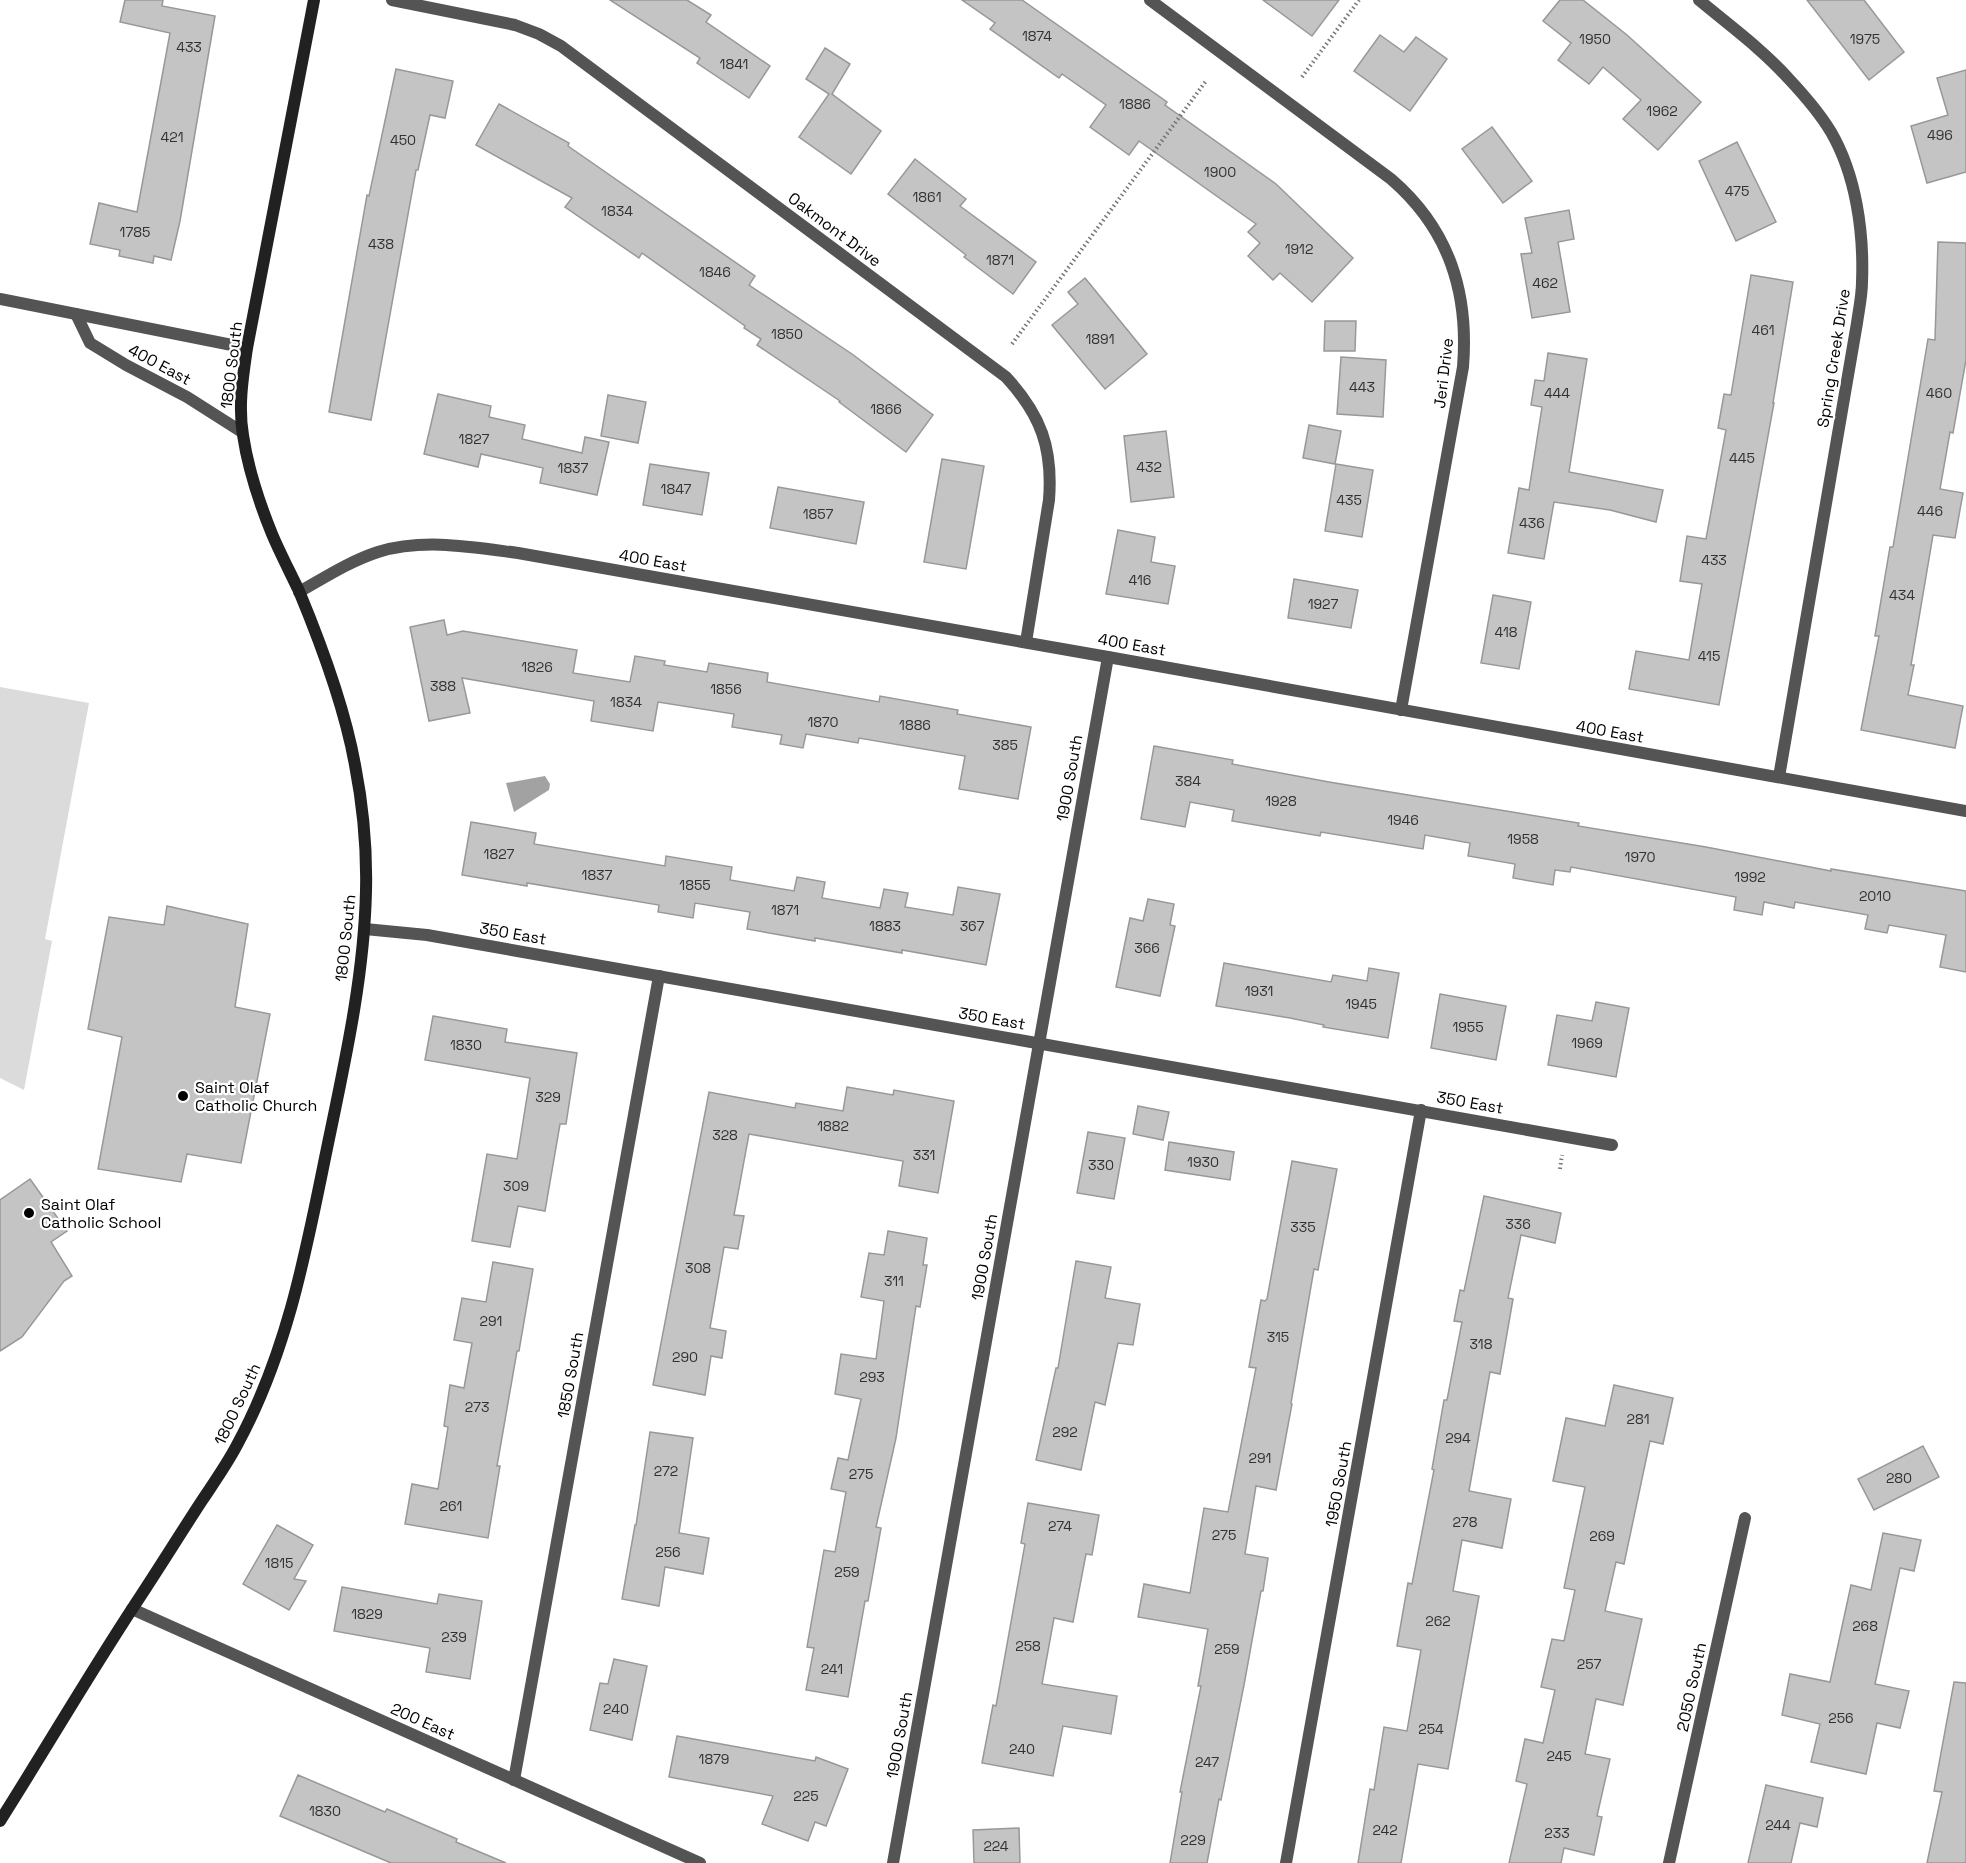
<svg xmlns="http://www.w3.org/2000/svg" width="1966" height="1863" font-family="'Space Grotesk',sans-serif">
	<rect width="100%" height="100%" fill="#fff"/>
	<polygon fill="#dbdbdb" points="0,687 89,703 45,939 52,941 24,1090 0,1078"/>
	<polygon fill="#a2a2a2" points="545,776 550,784 549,790 514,812 506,783"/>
	<g fill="#c4c4c4" stroke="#989898" stroke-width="1.5">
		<polygon points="125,0 163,0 162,6 215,16 180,221 171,260 154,256 153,263 119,256 120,250 90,244 99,203 137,212 170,33 120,22"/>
		<polygon points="610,0 687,0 711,15 706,22 770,66 749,98 697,63 700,58"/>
		<polygon points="962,0 1022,0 1167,102 1165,105 1276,184 1353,258 1312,302 1280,273 1273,280 1248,256 1260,243 1248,232 1256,224 1139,141 1129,155 1090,127 1106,105 1062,74 1059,78 990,29 995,23"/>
		<polygon points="1263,0 1339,0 1312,36"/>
		<polygon points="1560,0 1583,0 1627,35 1701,102 1658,150 1623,119 1641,100 1603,67 1589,84 1558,60 1571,43 1543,21"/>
		<polygon points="1807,0 1864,0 1904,52 1869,80"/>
		<polygon points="1380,35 1404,52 1416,37 1447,59 1410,111 1354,71"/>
		<polygon points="825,48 850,64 832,94 881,131 851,174 799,137 829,94 806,79"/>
		<polygon points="396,69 453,81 445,118 430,115 418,170 416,170 371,420 329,412 367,195 369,196"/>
		<polygon points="1966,70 1966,172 1927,183 1911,126 1948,115 1937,78"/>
		<polygon points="499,104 569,143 568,146 755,276 749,285 852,354 933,415 906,452 839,402 840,401 757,345 761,339 744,328 745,326 642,253 639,258 565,207 572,198 476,145"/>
		<polygon points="1492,127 1532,181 1503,203 1462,149"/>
		<polygon points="1737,142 1776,222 1736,241 1699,161"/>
		<polygon points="915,159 966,199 960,206 1036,262 1013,294 964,257 966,255 888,194"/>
		<polygon points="1569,210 1574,239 1558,242 1570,312 1532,318 1521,254 1532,253 1525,218"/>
		<polygon points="1938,242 1966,243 1966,360 1953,433 1950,432 1940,489 1963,493 1955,538 1933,535 1911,665 1914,665 1908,695 1963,706 1955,748 1861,730 1879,636 1875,636 1890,547 1893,547 1928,339 1935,340"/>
		<polygon points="1751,275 1793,282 1773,403 1774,403 1719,705 1629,689 1636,651 1689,660 1702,584 1680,581 1687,536 1706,539 1726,430 1718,428 1724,394 1731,395"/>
		<polygon points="1085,278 1147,354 1105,389 1052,325 1078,304 1068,292"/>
		<polygon points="1325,321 1356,321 1355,351 1324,351"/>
		<polygon points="1548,353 1587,359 1569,472 1663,490 1656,522 1610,510 1554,502 1544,559 1508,553 1519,488 1529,490 1542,407 1531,405 1535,380 1544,381"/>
		<polygon points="1341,357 1386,360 1383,417 1337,414"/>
		<polygon points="438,394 491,406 489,417 525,425 522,439 582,453 585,437 609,442 597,495 540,483 543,468 481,454 478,467 424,454"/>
		<polygon points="608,395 646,402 638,443 601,436"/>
		<polygon points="1309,425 1341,431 1335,464 1303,458"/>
		<polygon points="1166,431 1174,497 1131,502 1124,436"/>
		<polygon points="942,459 984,466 966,569 924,562"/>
		<polygon points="650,464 709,473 702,515 643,505"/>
		<polygon points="1336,464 1373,470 1362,537 1325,531"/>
		<polygon points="778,487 864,502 856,544 770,528"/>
		<polygon points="1118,530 1155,537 1151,562 1175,566 1168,604 1106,594"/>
		<polygon points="1294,579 1358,590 1351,628 1288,618"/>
		<polygon points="1493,595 1531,602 1519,669 1481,663"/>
		<polygon points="444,620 447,635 463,631 577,650 573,673 630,682 635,656 665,661 664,665 707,672 709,663 768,673 767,682 879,702 880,696 958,710 957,714 1031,727 1018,799 959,789 965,756 859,738 858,743 806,734 803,748 780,744 782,735 732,727 734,714 658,702 653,731 591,721 594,701 462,678 470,713 429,721 410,627"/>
		<polygon points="1154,746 1233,760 1232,764 1329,782 1579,823 1578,826 1706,847 1831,871 1831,869 1966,891 1966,972 1940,967 1946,935 1889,925 1887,933 1865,929 1868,915 1795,902 1794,908 1764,902 1762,915 1734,910 1736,897 1571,867 1570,872 1555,870 1553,885 1513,878 1515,864 1468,856 1470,843 1425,835 1423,849 1321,832 1320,836 1232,821 1234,810 1190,802 1185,827 1141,819"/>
		<polygon points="471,822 536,833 534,844 665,866 666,856 732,867 730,880 794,891 797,877 825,882 822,898 880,908 884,889 908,893 905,907 953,915 958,887 1000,894 986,965 902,950 902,953 815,938 815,941 747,929 750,912 695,903 693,918 658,912 659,905 527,883 527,886 462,875"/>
		<polygon points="1148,899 1174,904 1170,925 1175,926 1160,996 1116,987 1130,918 1143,921"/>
		<polygon points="167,906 248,924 235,1007 270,1014 241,1163 187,1154 181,1182 98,1169 122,1037 88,1029 109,917 164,925"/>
		<polygon points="1224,963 1331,982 1333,975 1367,981 1369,968 1399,973 1388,1038 1323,1027 1324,1025 1290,1018 1216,1006"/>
		<polygon points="1440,994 1506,1006 1496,1060 1431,1048"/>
		<polygon points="1596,1002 1629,1008 1616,1077 1548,1065 1557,1015 1592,1021"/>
		<polygon points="433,1016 507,1029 505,1042 577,1053 566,1124 560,1124 545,1211 518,1206 510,1247 472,1241 487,1154 517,1159 530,1078 425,1060"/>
		<polygon points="847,1087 893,1095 894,1090 954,1101 938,1193 899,1186 903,1161 749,1134 734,1215 744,1216 738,1249 724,1247 710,1328 726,1331 722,1358 711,1356 705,1395 653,1385 709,1092 795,1108 796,1103 843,1111"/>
		<polygon points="1138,1106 1169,1112 1163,1140 1133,1134"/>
		<polygon points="1088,1132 1125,1138 1114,1199 1077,1193"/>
		<polygon points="1169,1142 1234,1152 1230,1180 1165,1170"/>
		<polygon points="1292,1161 1337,1169 1318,1270 1314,1269 1291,1403 1292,1404 1276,1490 1256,1486 1245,1554 1268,1558 1263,1591 1261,1591 1244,1685 1221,1800 1219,1799 1207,1863 1170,1863 1182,1792 1180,1792 1201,1686 1198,1686 1208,1629 1138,1617 1144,1584 1190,1593 1204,1508 1228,1512 1256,1368 1249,1367 1261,1300 1265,1301 1267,1299"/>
		<polygon points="30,1179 67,1231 51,1242 72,1276 64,1281 22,1337 0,1351 0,1200"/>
		<polygon points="1484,1196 1561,1213 1555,1243 1521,1235 1508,1298 1513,1299 1500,1374 1490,1372 1469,1491 1511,1499 1502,1548 1462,1540 1453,1591 1479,1596 1448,1769 1418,1764 1401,1863 1358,1863 1370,1789 1374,1790 1384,1727 1407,1731 1421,1650 1397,1646 1408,1583 1412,1584 1434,1470 1432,1469 1444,1400 1447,1400 1462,1322 1454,1321 1460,1290 1464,1291"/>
		<polygon points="888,1231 927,1238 923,1265 927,1265 920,1307 916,1306 896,1438 876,1527 881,1528 868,1601 865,1601 848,1697 806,1690 814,1648 807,1647 824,1550 835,1552 846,1492 831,1489 838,1458 848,1460 861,1399 835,1394 841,1354 876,1359 884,1301 861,1297 869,1253 884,1255"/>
		<polygon points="1076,1261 1111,1267 1105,1298 1140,1304 1133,1345 1118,1343 1105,1405 1095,1402 1081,1470 1036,1460 1056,1368 1058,1368"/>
		<polygon points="493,1262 533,1269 519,1351 517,1351 497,1466 500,1466 488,1538 405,1524 412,1484 438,1489 448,1427 444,1426 450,1385 464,1388 472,1343 454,1340 462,1298 486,1302"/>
		<polygon points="1614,1385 1673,1398 1663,1444 1650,1441 1624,1564 1616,1562 1605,1611 1642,1619 1623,1705 1596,1699 1585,1754 1610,1759 1597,1816 1602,1817 1594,1855 1564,1848 1561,1863 1509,1863 1527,1784 1516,1781 1525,1739 1543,1743 1555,1690 1541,1687 1552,1639 1564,1641 1575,1590 1564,1588 1585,1487 1553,1481 1566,1418 1605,1426"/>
		<polygon points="650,1432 693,1438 679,1533 709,1538 703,1574 665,1567 659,1606 622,1599 635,1525 636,1525"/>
		<polygon points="1923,1446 1939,1477 1874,1510 1858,1479"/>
		<polygon points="1028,1503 1099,1515 1092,1555 1086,1554 1073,1622 1054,1618 1042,1684 1117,1696 1111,1734 1063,1726 1053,1776 982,1763 993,1705 996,1706 1025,1544 1021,1543"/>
		<polygon points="277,1525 313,1545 294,1579 306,1581 289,1610 243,1584"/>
		<polygon points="1883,1533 1921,1540 1914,1571 1900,1568 1875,1684 1909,1691 1900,1728 1877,1723 1866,1774 1811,1762 1820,1724 1782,1715 1790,1674 1830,1682 1851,1585 1871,1590"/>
		<polygon points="342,1587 437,1604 439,1594 482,1601 470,1679 426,1672 430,1648 334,1631"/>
		<polygon points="614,1659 647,1666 632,1740 590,1730 600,1683 608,1684"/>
		<polygon points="1954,1682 1966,1683 1966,1863 1927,1863 1942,1792 1934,1791"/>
		<polygon points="677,1736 815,1761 816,1757 848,1769 826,1826 815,1822 808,1841 762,1824 773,1796 669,1777"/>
		<polygon points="298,1775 385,1812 387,1809 457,1839 456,1842 506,1863 391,1863 351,1846 280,1816"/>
		<polygon points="1766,1785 1823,1798 1817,1827 1800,1823 1791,1863 1748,1863"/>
		<polygon points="1019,1828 1020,1863 974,1863 973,1830"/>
	</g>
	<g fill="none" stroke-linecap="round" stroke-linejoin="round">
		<g stroke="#767676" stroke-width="4" stroke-dasharray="1.5 3" stroke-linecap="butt">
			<polyline points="1302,77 1359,0"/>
			<polyline points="1012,344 1206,81"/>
			<polyline points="1560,1169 1562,1155"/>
		</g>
		<g stroke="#545454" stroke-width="12">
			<path d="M392 0 515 25 539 34 561 46 1006 377C1041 415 1053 448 1049 500L1026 642"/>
			<path d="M1150 0 1391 179C1449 229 1469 292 1463 367L1401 710"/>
			<path d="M1699 0C1729 25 1762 49 1788 78 1804 95 1819 112 1831 132 1856 175 1864 232 1862 282 1862 295 1859 309 1857 323L1779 777"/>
			<polyline points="0,299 247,348"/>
			<polyline points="76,314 90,343 126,365 187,397 242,432"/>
			<path d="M299 592C324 578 350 561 378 552 423 538 472 547 518 553L1108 657 1966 811"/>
			<polyline points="365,929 427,935 1612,1145"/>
			<polyline points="132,1609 700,1863"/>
			<polyline points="514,1780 659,976"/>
			<polyline points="893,1863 1108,657"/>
			<polyline points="1286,1863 1421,1110"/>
			<polyline points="1669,1863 1745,1518"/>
		</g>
		<path stroke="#212121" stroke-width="12" d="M0 1821C45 1750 88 1676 134 1606 158 1570 180 1534 203 1499 215 1481 227 1464 237 1445 286 1355 305 1257 325 1158 343 1070 364 981 366 891 367 849 363 806 355 765 345 709 321 644 299 591 290 572 280 553 272 534 259 502 248 469 243 435 238 406 243 376 247 348L314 0"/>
	</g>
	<g fill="#000" stroke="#fff" stroke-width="2">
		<circle cx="183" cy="1096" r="6"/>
		<circle cx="29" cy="1213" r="6"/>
	</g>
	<g text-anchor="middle" stroke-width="4.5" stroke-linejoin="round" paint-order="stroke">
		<g font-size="14" fill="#313131">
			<text x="1037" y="41">1874</text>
			<text x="1595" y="44">1950</text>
			<text x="1865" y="44">1975</text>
			<text x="189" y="52">433</text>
			<text x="734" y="69">1841</text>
			<text x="1135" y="109">1886</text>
			<text x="1662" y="116">1962</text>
			<text x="1940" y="140">496</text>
			<text x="172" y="142">421</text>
			<text x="403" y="145">450</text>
			<text x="1220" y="177">1900</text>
			<text x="1737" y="196">475</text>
			<text x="927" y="202">1861</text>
			<text x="617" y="216">1834</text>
			<text x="135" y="237">1785</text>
			<text x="381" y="249">438</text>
			<text x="1299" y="254">1912</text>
			<text x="1000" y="265">1871</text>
			<text x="715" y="277">1846</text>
			<text x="1545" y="288">462</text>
			<text x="1763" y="335">461</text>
			<text x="787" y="339">1850</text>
			<text x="1100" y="344">1891</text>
			<text x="1362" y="392">443</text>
			<text x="1557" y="398">444</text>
			<text x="1939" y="398">460</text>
			<text x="886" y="414">1866</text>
			<text x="474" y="444">1827</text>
			<text x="1742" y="463">445</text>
			<text x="1149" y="472">432</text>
			<text x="573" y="473">1837</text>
			<text x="676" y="494">1847</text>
			<text x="1349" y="505">435</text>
			<text x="1930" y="516">446</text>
			<text x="818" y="519">1857</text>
			<text x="1532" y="528">436</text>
			<text x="1714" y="565">433</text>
			<text x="1140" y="585">416</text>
			<text x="1902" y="600">434</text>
			<text x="1323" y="609">1927</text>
			<text x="1506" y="637">418</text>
			<text x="1709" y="661">415</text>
			<text x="537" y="672">1826</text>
			<text x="443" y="691">388</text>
			<text x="726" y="694">1856</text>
			<text x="626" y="707">1834</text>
			<text x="823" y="727">1870</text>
			<text x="915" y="730">1886</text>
			<text x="1005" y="750">385</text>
			<text x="1188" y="786">384</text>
			<text x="1281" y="806">1928</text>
			<text x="1403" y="825">1946</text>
			<text x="1523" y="844">1958</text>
			<text x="499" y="859">1827</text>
			<text x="1640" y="862">1970</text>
			<text x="597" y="880">1837</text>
			<text x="1750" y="882">1992</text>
			<text x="695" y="890">1855</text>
			<text x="1875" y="901">2010</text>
			<text x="785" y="915">1871</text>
			<text x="885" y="931">1883</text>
			<text x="972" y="931">367</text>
			<text x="1147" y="953">366</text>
			<text x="1259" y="996">1931</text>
			<text x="1361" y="1009">1945</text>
			<text x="1468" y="1032">1955</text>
			<text x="1587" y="1048">1969</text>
			<text x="466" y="1050">1830</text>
			<text x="548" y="1102">329</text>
			<text x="833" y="1131">1882</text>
			<text x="725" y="1140">328</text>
			<text x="924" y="1160">331</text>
			<text x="1203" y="1167">1930</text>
			<text x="1101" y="1170">330</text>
			<text x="516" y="1191">309</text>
			<text x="1518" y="1229">336</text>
			<text x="1303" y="1232">335</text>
			<text x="698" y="1273">308</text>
			<text x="894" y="1286">311</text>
			<text x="491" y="1326">291</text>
			<text x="1278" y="1342">315</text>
			<text x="1481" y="1349">318</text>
			<text x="685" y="1362">290</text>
			<text x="872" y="1382">293</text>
			<text x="477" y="1412">273</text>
			<text x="1638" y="1424">281</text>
			<text x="1065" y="1437">292</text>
			<text x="1458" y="1443">294</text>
			<text x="1260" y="1463">291</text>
			<text x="666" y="1476">272</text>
			<text x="861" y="1479">275</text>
			<text x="1899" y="1483">280</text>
			<text x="451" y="1511">261</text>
			<text x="1465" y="1527">278</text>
			<text x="1060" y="1531">274</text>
			<text x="1224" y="1540">275</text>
			<text x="1602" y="1541">269</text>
			<text x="668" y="1557">256</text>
			<text x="279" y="1568">1815</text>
			<text x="847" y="1577">259</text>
			<text x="367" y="1619">1829</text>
			<text x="1438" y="1626">262</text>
			<text x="1865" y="1631">268</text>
			<text x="454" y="1642">239</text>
			<text x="1028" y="1651">258</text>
			<text x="1227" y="1654">259</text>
			<text x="1589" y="1669">257</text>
			<text x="832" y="1674">241</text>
			<text x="616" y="1714">240</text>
			<text x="1841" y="1723">256</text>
			<text x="1431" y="1734">254</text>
			<text x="1022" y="1754">240</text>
			<text x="1559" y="1761">245</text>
			<text x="714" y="1764">1879</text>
			<text x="1207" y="1767">247</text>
			<text x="806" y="1801">225</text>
			<text x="325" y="1816">1830</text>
			<text x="1778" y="1830">244</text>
			<text x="1385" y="1835">242</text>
			<text x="1557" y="1838">233</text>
			<text x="1193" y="1845">229</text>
			<text x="996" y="1851">224</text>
		</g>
		<g font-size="16" fill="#000" stroke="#fff">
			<text transform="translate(835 229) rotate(37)" y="6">Oakmont Drive</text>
			<text transform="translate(1833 358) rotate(-81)" y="6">Spring Creek Drive</text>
			<text transform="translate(160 364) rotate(28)" y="6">400 East</text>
			<text transform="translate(231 365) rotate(-83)" y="6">1800 South</text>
			<text transform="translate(1443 373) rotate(-83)" y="6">Jeri Drive</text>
			<text transform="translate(653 560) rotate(10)" y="6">400 East</text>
			<text transform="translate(1132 644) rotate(10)" y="6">400 East</text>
			<text transform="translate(1610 731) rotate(10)" y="6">400 East</text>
			<text transform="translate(1069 778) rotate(-80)" y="6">1900 South</text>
			<text transform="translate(513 933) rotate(10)" y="6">350 East</text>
			<text transform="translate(345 938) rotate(-84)" y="6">1800 South</text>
			<text transform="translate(992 1018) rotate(10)" y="6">350 East</text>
			<text transform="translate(1470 1102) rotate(10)" y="6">350 East</text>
			<text transform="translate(984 1257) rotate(-80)" y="6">1900 South</text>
			<text transform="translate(570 1375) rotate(-80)" y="6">1850 South</text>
			<text transform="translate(237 1404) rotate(-65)" y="6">1800 South</text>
			<text transform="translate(1338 1484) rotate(-80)" y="6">1950 South</text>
			<text transform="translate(1691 1687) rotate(-78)" y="6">2050 South</text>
			<text transform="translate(423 1721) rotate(24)" y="6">200 East</text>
			<text transform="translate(899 1735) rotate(-80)" y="6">1900 South</text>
		</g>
		<g font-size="16" fill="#000" stroke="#fff" text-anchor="start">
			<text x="195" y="1093">Saint Olaf<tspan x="195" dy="18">Catholic Church</tspan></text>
			<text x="41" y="1210">Saint Olaf<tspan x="41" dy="18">Catholic School</tspan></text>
		</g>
	</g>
</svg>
